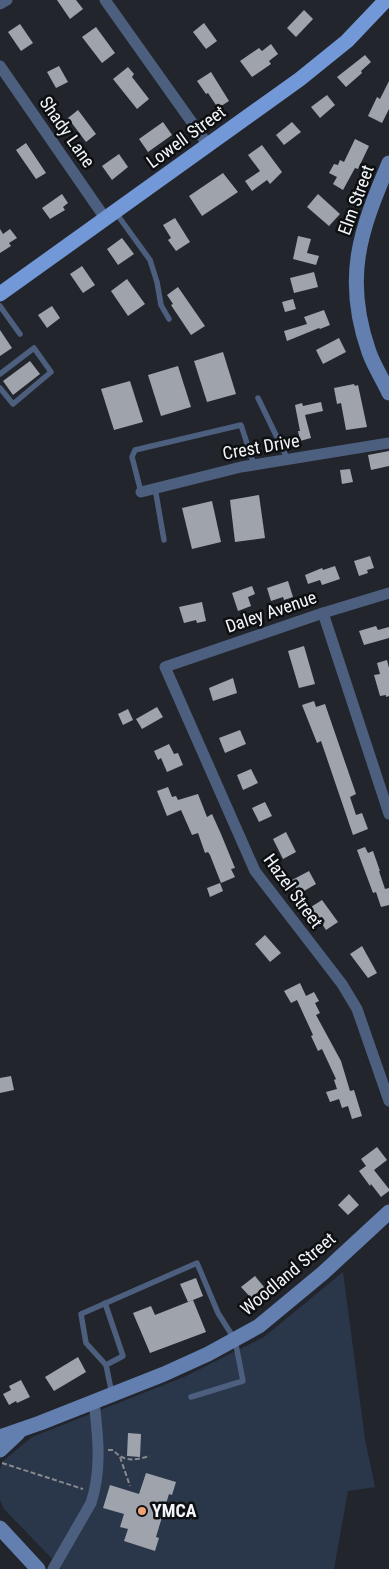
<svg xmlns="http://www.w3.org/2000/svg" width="389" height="1569" font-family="'Roboto Condensed',sans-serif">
	<rect width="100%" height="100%" fill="#22262c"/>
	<polygon fill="#2a364a" points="343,1272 365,1439 375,1487 348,1491 334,1569 62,1569 4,1509 0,1500 0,1470 3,1461 32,1437 184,1377 264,1337"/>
	<g fill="#9fa4ac">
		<polygon points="57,0 76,0 83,9 70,19"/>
		<polygon points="304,10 313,19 296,37 287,28"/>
		<polygon points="204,23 217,41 206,49 193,32"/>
		<polygon points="20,24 33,43 21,51 8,32"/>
		<polygon points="96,27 115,53 102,63 82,37"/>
		<polygon points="271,44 278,54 269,61 271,64 252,77 240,61 259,48 262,51"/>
		<polygon points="365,55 371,62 361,71 362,73 346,87 337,77"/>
		<polygon points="59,66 68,82 56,88 47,72"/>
		<polygon points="128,67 134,74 132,77 149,99 137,109 113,79"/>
		<polygon points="211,72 229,101 218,108 208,93 206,94 197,81"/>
		<polygon points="389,81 389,109 382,123 368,116 377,97 380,99"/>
		<polygon points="327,95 335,105 320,118 311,107"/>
		<polygon points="78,110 96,134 86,142 68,118"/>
		<polygon points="163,122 172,135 148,152 139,139"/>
		<polygon points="292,122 301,132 284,145 276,135"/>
		<polygon points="355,139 369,146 358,169 355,168 343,190 333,184 337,177 329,173 334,164 338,165 340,160 344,162"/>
		<polygon points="26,143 46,173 36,179 16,150"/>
		<polygon points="262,145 282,172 270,184 267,180 252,191 245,181 260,171 248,155"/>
		<polygon points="119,154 128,167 112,180 102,166"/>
		<polygon points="223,173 238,192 202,216 189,196"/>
		<polygon points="62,194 68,203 63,207 65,210 50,219 42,208"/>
		<polygon points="318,194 340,214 329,226 307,207"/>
		<polygon points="175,218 190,242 176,251 168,240 171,238 163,225"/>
		<polygon points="0,229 3,234 10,229 17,238 9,243 11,246 0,253"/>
		<polygon points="298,236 311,239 307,253 319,256 316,265 293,259"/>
		<polygon points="122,238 134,254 118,265 107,249"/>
		<polygon points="82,266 95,285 83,293 70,274"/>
		<polygon points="314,272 318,287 294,293 290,278"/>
		<polygon points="127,279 145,304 128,316 111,291"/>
		<polygon points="178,287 205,326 191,335 171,305 173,304 167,295"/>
		<polygon points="293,299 296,309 285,312 282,302"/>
		<polygon points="52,306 60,318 47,328 38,315"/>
		<polygon points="324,310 330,325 320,329 319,328 287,341 284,331 307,324 304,317"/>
		<polygon points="0,330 12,348 0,356"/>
		<polygon points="339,338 346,352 323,364 316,350"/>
		<polygon points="223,352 236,394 207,402 194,361"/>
		<polygon points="30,361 40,374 13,395 3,381"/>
		<polygon points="178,366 191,407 161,416 148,375"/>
		<polygon points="130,381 143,422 114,430 101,389"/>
		<polygon points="354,384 355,386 358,385 367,427 346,430 341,403 337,404 334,388"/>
		<polygon points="321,402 323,411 305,415 311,438 300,441 298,431 300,431 295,405 302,403 303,406"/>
		<polygon points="389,451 389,466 371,470 368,455"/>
		<polygon points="350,469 353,482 342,484 340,470"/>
		<polygon points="259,495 265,538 235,542 230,500"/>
		<polygon points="212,501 221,542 192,549 182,508"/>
		<polygon points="370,556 374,568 367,570 368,573 359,576 354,561"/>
		<polygon points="335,566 340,579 322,585 320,580 308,584 305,575 322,568 323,570"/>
		<polygon points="288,581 293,597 284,600 283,597 271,601 267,588"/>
		<polygon points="252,586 255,594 248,597 251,606 238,611 232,593"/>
		<polygon points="202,602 206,621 197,623 196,620 184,623 179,607"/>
		<polygon points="376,626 378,630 389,627 389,638 364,645 359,631"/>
		<polygon points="304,646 315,684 299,688 288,651"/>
		<polygon points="387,660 389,668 389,696 386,697 386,695 380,696 374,675 380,674 377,663"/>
		<polygon points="233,678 237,693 213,701 209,688"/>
		<polygon points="314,701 316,707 325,704 356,794 350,797 356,815 362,813 368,829 353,835 321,741 317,743 302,705"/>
		<polygon points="157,707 163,717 142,729 136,719"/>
		<polygon points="128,709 133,720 123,725 118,714"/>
		<polygon points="240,730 246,744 225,753 219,738"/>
		<polygon points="169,744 174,754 178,753 183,765 167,772 161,758 158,760 154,751"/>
		<polygon points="251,769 258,783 243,790 237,775"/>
		<polygon points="168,787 172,797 176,796 178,800 198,794 207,817 212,814 221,834 235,868 231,869 235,877 221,883 210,855 208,852 205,853 198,833 192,835 181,810 167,816 157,791"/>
		<polygon points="265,802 272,816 259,822 252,808"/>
		<polygon points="286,832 296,852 283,859 273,839"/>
		<polygon points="365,847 368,853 373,851 380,871 379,871 385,889 389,888 389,905 381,907 376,892 373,893 357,850"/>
		<polygon points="309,871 316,884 299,894 292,880"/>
		<polygon points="220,883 223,891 210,897 207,888"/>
		<polygon points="322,900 338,922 326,930 311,907"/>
		<polygon points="265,935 281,953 270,962 255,944"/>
		<polygon points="362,946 377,973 368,978 350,954"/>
		<polygon points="300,983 306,996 314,992 319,1001 315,1003 320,1013 316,1015 341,1061 350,1091 354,1090 362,1116 352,1119 348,1106 342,1108 339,1099 330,1102 326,1092 337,1089 334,1080 336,1079 322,1049 318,1051 311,1036 313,1035 297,1000 291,1003 284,991"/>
		<polygon points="11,1076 14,1090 0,1093 0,1078"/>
		<polygon points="377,1147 387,1160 374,1170 389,1189 389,1191 381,1197 371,1184 370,1186 359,1171 366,1166 361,1159"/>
		<polygon points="349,1194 359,1205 348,1215 338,1205"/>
		<polygon points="255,1276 264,1287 251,1298 241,1287"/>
		<polygon points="196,1278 203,1296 188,1302 180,1284"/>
		<polygon points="193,1300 206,1332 150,1353 133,1313 151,1306 155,1315"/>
		<polygon points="78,1357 86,1372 54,1391 45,1377"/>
		<polygon points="21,1380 30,1397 17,1403 16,1401 9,1405 3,1394 11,1390 9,1386"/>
		<polygon points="128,1433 141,1434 140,1457 127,1456"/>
		<polygon points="146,1473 176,1482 172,1495 169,1494 156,1537 159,1538 155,1551 124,1541 128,1529 120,1527 124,1514 103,1508 110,1485 139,1494"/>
	</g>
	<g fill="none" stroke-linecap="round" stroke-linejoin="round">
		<g stroke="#878a8f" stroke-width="2" stroke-dasharray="5 2.5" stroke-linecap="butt">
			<path d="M108 1450H113C125 1463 134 1460 150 1456"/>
			<polyline points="120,1457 130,1486"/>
			<polyline points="2,1463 83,1489"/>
		</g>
		<g stroke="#4d5f7e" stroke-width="5.5">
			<polyline points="116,213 150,260 157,282 161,305 169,319"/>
			<polyline points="0,306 20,334"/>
			<polyline points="0,374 34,348 51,372 13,404 0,388"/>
			<polyline points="258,398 288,460"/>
			<polyline points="155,488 164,540"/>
			<polyline points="141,492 132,457 135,450 241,425 254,465"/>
			<polyline points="105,1303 123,1356 106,1365"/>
			<polyline points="112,1394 106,1365 86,1343 81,1314 197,1263 218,1313 235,1340 243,1381 191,1397"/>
		</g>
		<g stroke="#4d5f7e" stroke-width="11">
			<polyline points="105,0 208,145"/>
			<polyline points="0,4 7,0"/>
			<polyline points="0,66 105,218"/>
			<polyline points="141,492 241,467 389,443"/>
			<polyline points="389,593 323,613 165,667 255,871 342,984 357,1009 389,1101"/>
			<polyline points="323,613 389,814"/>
			<path d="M53 1569 91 1503C102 1470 98 1436 94 1401"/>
		</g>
		<g stroke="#627fb0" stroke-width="15">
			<path d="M389 163C360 231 343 278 369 352 374 366 383 380 389 393"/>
			<polyline points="0,1437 40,1423 164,1374 208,1354 259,1326 323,1273 389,1212"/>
			<polyline points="0,1450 18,1433"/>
			<polyline points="0,1528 38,1569"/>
		</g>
		<polyline stroke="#7398d7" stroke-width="15" points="0,294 300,79 347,41 386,0"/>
	</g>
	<circle fill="#efa377" stroke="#0d0f11" stroke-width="2" cx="142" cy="1511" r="5"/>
	<g text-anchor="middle" stroke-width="5" stroke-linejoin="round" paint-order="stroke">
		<g font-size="18" fill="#f2f5f9" stroke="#0d0f11">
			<text transform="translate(67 132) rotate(55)" y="6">Shady Lane</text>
			<text transform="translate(186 137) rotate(-36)" y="6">Lowell Street</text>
			<text transform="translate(356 200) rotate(-70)" y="6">Elm Street</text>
			<text transform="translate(261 447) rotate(-10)" y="6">Crest Drive</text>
			<text transform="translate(271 612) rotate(-19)" y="6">Daley Avenue</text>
			<text transform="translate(293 891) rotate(54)" y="6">Hazel Street</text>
			<text transform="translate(288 1274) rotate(-40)" y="6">Woodland Street</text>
		</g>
		<g font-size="18" font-weight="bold" fill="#f2f5f9" stroke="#0d0f11" text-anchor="start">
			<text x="152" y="1517">YMCA</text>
		</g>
	</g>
</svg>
